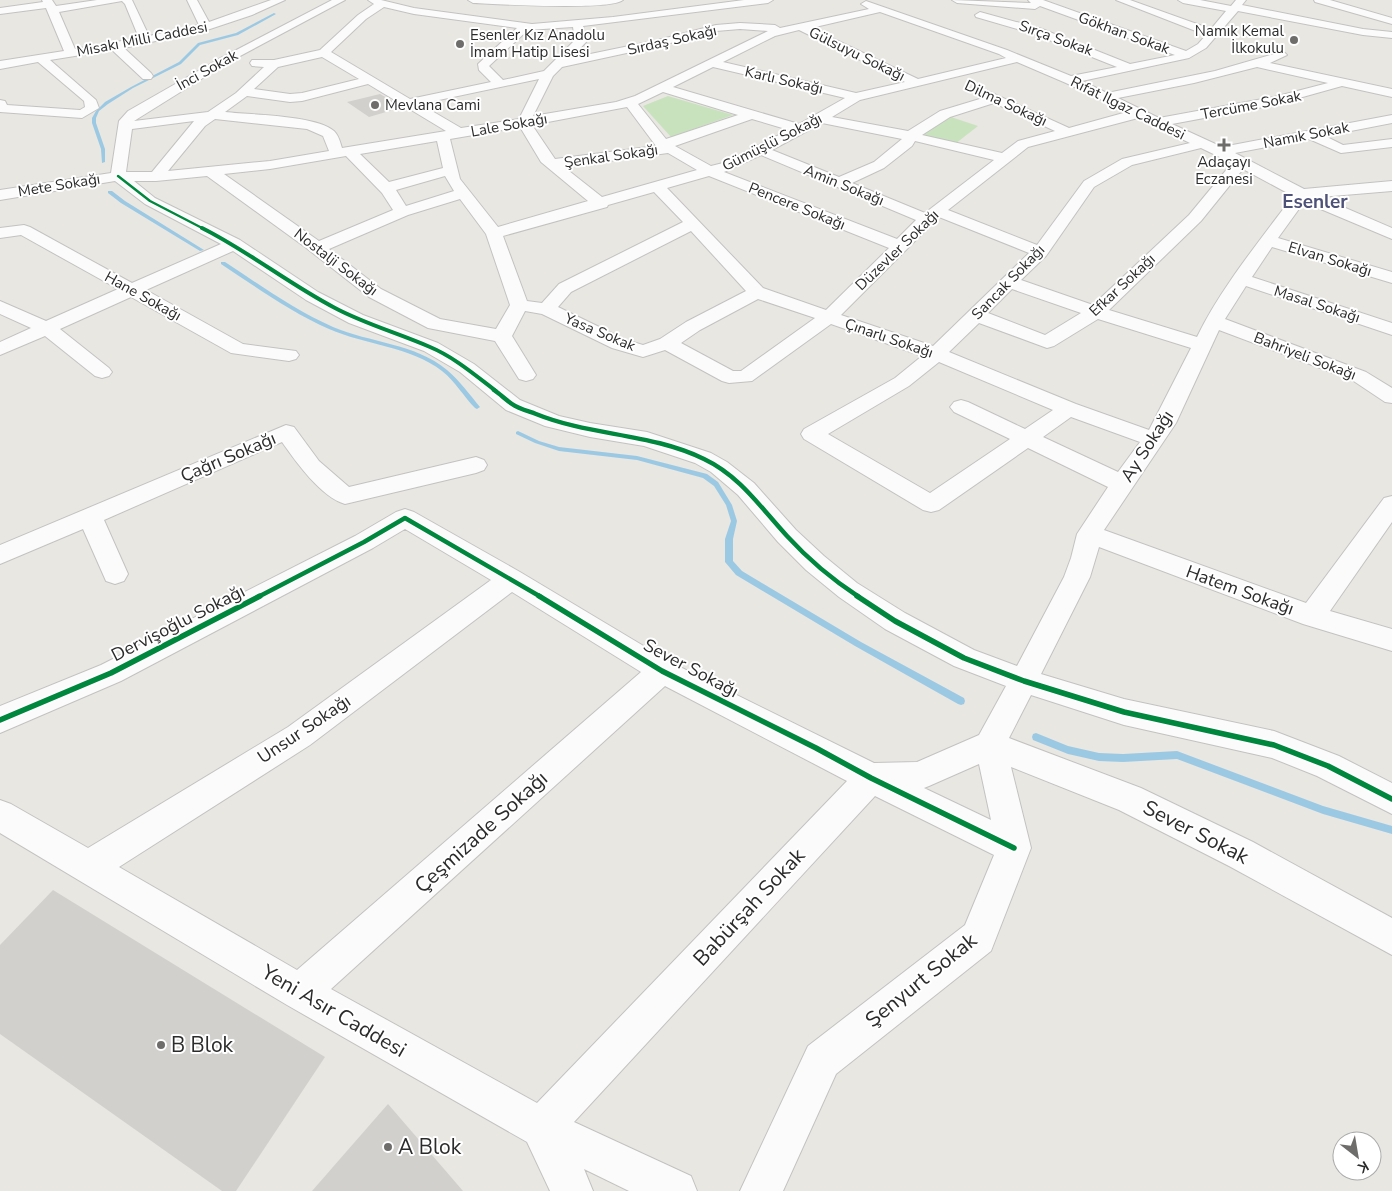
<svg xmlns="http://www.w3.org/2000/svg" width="1392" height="1191" font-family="'Nunito Sans',sans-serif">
	<rect width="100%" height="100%" fill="#e9e7e2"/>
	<g fill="#c9e2be">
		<polygon points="668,96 733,115 671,137 643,106"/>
		<polygon points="951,117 978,126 955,144 921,135"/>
	</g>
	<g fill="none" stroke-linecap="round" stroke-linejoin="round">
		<g fill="#9bc9e4" fill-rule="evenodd">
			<polygon points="274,13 276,14 238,35 200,45 181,64 133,88 108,104 99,111 96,118 96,123 105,149 105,162 102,163 101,149 92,123 92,118 96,111 105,102 131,87 179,62 198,43 236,33"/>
			<polygon points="108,191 112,191 125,201 204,250 200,251 121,203 108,193"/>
			<path d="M221 262H225C260 285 294 310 333 327 370 343 415 343 447 370 459 380 470 395 480 407L477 409 475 408C464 397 455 381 442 371 410 346 365 345 329 329 290 312 256 287 221 264Z"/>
			<polygon points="518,431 539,441 559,447 637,456 707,474 718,482 732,505 737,521 733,539 733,561 742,571 861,642 964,698 965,701 964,704 961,705 958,704 855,646 736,575 725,562 725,539 731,521 726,505 714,486 703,478 637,460 559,451 535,443 516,434 516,432"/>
			<polygon points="1036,733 1068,746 1099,753 1123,754 1177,751 1323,806 1392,826 1392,834 1323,814 1177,759 1123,762 1099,761 1068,754 1033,740 1032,737 1033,734"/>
		</g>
	</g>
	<g fill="#d2d0cd">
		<polygon points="380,94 403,107 369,117 347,102"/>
		<polygon points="53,890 325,1057 236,1191 222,1191 0,1034 0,945"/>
		<polygon points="388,1104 463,1191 312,1191"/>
	</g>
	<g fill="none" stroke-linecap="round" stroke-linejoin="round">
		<defs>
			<g id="minor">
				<path d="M42 0H52L56 6 97 0H132L149 36 199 25 187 0H197L209 22 271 0H285L252 15 210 29 124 48 151 73 153 76 151 79H143L112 50 50 60 96 100 99 108 82 118 0 112V100L5 101 7 105 80 110 85 107 84 101 38 62 0 69V61L64 51 46 8 0 14V8L43 2ZM122 1 125 4 139 38 75 49 59 12Z"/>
				<path d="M332 0H345L227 63 134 121 208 112 236 93 264 67 252 66 250 63 252 60H274L320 50 358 15 374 4 368 0H381L414 8 532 24 613 17 744 0H773L768 3 583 26 587 41 571 58 658 40 716 25 740 23 775 25 780 28 869 9 861 4 866 1 1007 50 1071 76 1117 67 1034 34 976 17 975 15 980 12 1042 29 1130 64 1175 55 1040 6 1035 9 957 3 952 0 1031 3 1028 0H1043L1186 51 1198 44 1206 35 1116 0H1130L1211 29 1226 11 1183 3 1178 0H1200L1231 6 1236 0H1246L1242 5 1363 29 1392 32V38L1363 35 1238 11 1206 48 1189 58 1082 81 1107 93 1215 71 1281 52 1285 53 1287 55 1270 63 1392 89V97L1342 86 1274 105 1172 124 1222 147 1392 115V123L1325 136 1343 145 1392 139V147L1341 153 1309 139 1235 153 1304 189 1392 181V191L1320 197 1392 228V239L1304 202 1278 238 1392 272V283L1272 247 1252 277 1392 323V335L1246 286 1225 319 1366 372 1392 388V403L1385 402 1352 380 1219 330 1176 423 1104 530 1306 603 1384 498 1392 496V522L1330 611 1392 629V651L1303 624 1099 547 1090 577 1041 674 1124 699 1274 731 1339 756 1392 783V814L1317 776 1272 758 1124 725 1031 695 1009 738 1141 788 1253 842 1392 918V955L1229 866 1119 810 1011 767 1031 848 991 951 836 1074 783 1191H740L808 1046 965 925 994 855 875 796 574 1122 691 1176 697 1191H629L584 1169 593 1191H550L527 1142 287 1005 0 833V800L11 804 88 848 288 727 491 580 405 529 373 548 121 681 0 733V706L101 665 355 536 396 512 405 509 414 512 520 572 672 663 874 763 917 762 979 735 1006 686 954 666 885 629 839 597 806 570 778 542 738 495 711 472 695 463 644 446 590 437 545 426 506 410 460 372 424 351 349 323 306 300 233 251 146 290 243 344 296 351 299 355 296 359 289 361 231 353 131 297 60 329 109 368 112 372 109 376 102 378 95 376 45 336 0 355V342L31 328 0 314V301L46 321 118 289 21 235 0 238V228L24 225 30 227 132 283 221 244 145 204 115 181 0 200V190L111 173 119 121 128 111 219 59ZM384 7 414 14 517 28 478 64 479 70 491 82 410 99 331 52 366 19ZM880 12 999 54 1006 58 918 79 811 28ZM573 27 575 40 544 71 503 80 489 66 528 30ZM740 29 768 31 635 96 616 102 533 116 553 76 562 67 659 46 716 31ZM799 30 905 82 856 93 723 62 775 36ZM322 57 359 79 302 93 290 94 254 89 278 67ZM1017 62 1066 83 1127 112 1069 128 979 87 973 91 983 98 940 111 908 131 832 117 860 100ZM713 67 845 98 799 124 673 87ZM1257 67 1328 83 1274 97 1159 118 1118 98 1194 83ZM539 79 519 119 461 128 420 104ZM368 84 446 131 342 148C340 142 339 136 334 131 315 115 251 115 225 112L247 96 290 102 302 101ZM663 92 738 115 666 139 638 104ZM994 103 1055 131 1018 141 1002 153 922 135 950 117ZM627 107 656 146 555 159 532 125ZM1138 118 1190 143 1122 159 1084 181 1037 245 948 210 1028 147ZM215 119 307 129 323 136 329 151 270 161 168 171 205 126ZM752 119 789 130 723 163 711 166 675 146ZM194 121 152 172H126L132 129ZM822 123 902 139 874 162 839 177 772 150ZM520 127 541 162 588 201 498 227 460 179 450 139ZM437 141 443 168 389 182 360 154ZM915 141 994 160 925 213 852 183 884 168 912 146ZM1201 148 1232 163 1189 215 1093 305 1021 280 1046 256 1094 187 1132 165ZM668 153 697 170 602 197 564 167ZM761 155 916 220 897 239 724 172ZM346 156 382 193 393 210 319 241 224 174 270 169ZM1243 169 1293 196C1261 239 1220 289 1197 337L1109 310 1201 221ZM207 176 305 247 369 297 428 328 495 341 519 379 526 381 533 379 536 375 512 336 525 311 542 314 612 348 636 355 643 357 665 350 722 381 729 383 752 381 831 324 922 356 895 378 804 429 801 434 804 439 923 510 931 512 939 510 1028 448 1108 487 1077 534 1071 558 1064 577 1017 666 974 650 905 613 857 583 824 556 796 530 754 483 727 462 711 453 647 432 590 423 559 416 520 400 474 364 438 343 363 315 318 292 240 240 155 198 134 181H156ZM445 176 454 191 406 206 396 190ZM709 176 889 248 826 310 763 288 667 188ZM654 192 683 222 559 284 542 303 527 301 503 236 607 207 608 205ZM460 199 486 234 510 305 496 329 440 319 381 289 329 249 408 215ZM939 217 1029 253 933 346 841 315ZM691 231 746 291 686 322 660 339 643 345 626 340 558 307 571 292ZM1012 289 1081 313 1045 335 988 313ZM758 299 815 318 741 371H733L681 343 700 330ZM1098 319 1191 348 1149 430 1076 404 949 352 979 323 1047 348 1054 346ZM939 362 1053 410 1025 429 968 402 961 400 954 402 950 407 954 412 1010 439 930 493 828 434 909 386ZM1071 417 1140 442 1118 472 1043 437ZM512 592 641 672 297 970 119 867 310 745ZM665 686 847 781 537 1103 331 989ZM979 764 991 820 924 788 929 786Z"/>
				<path d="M468 0H623C610 11 497 4 473 3Z"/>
				<polygon points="1314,0 1330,0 1392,18 1392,24 1315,2"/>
				<path d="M286 425 294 427 319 461 349 487 476 457 484 460 487 465 484 470 476 473 345 504C321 497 296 462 282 442L104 520 128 574 124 581 115 584 106 581 83 529 0 564V545Z"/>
			</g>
		</defs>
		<use href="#minor" stroke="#c3c2c1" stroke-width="2"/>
		<use href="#minor" fill="#fcfbfb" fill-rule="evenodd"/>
		<defs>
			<polyline id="cycleway-far3" points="118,176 150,201 204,229"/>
			<path id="cycleway-far2" d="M202 228C248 251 289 284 335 308 365 324 398 333 430 347 454 357 475 375 496 391"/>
			<g id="cycleway-far1">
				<path d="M494 390C500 394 506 400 512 404 519 409 528 411 536 414 590 436 651 433 704 459 740 476 761 508 787 536 808 559 833 580 859 597"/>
				<polyline points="258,597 364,542 405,518 541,597"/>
			</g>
			<g id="cycleway">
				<polyline points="539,596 662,671 816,748 871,778 1014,848"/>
				<polyline points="857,596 895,621 964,658 1024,681 1124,712 1274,745 1328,766 1392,799"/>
				<polyline points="0,720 111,673 260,596"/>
			</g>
		</defs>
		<use href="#cycleway-far3" stroke="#fff" stroke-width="4.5"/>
		<use href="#cycleway-far2" stroke="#fff" stroke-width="5.5"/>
		<use href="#cycleway-far1" stroke="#fff" stroke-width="7"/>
		<use href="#cycleway" stroke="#fff" stroke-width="9"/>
		<use href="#cycleway-far3" stroke="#00873e" stroke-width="2.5"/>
		<use href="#cycleway-far2" stroke="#00873e" stroke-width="4"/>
		<use href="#cycleway-far1" stroke="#00873e" stroke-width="4.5"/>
		<use href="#cycleway" stroke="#00873e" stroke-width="5.5"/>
	</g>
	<g fill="#6e6d6b" stroke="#fff" stroke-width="2">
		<circle cx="1294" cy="40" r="5"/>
		<circle cx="460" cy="44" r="5"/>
		<circle cx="375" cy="105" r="5"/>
		<path d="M1221.5 137.5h5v5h5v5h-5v5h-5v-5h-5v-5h5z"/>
		<circle cx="161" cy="1045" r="5"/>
		<circle cx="388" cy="1147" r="5"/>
	</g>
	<g text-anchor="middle" stroke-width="4" stroke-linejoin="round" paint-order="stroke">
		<g font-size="15" fill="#2b2b2b" stroke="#fff" text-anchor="start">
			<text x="1284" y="36" text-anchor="end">Namık Kemal<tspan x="1284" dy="17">İlkokulu</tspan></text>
			<text x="470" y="40">Esenler Kız Anadolu<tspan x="470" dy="17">İmam Hatip Lisesi</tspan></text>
			<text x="385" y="110">Mevlana Cami</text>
			<text x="1224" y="167" text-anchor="middle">Adaçayı<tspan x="1224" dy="17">Eczanesi</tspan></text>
		</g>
		<g font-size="15" fill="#2b2b2b" stroke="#fff">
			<text transform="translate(1124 33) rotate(20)" y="5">Gökhan Sokak</text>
			<text transform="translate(1056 38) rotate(20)" y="5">Sırça Sokak</text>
			<text transform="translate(142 39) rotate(-11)" y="5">Misakı Milli Caddesi</text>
			<text transform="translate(672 40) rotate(-13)" y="5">Sırdaş Sokağı</text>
			<text transform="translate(857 54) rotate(26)" y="5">Gülsuyu Sokağı</text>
			<text transform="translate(207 70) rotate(-29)" y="5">İnci Sokak</text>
			<text transform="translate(784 80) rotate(13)" y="5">Karlı Sokağı</text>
			<text transform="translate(1006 103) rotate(25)" y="5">Dilma Sokağı</text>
			<text transform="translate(1251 105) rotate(-11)" y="5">Tercüme Sokak</text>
			<text transform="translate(1128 108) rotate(26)" y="5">Rıfat Ilgaz Caddesi</text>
			<text transform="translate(509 125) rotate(-10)" y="5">Lale Sokağı</text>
			<text transform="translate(1306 135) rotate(-11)" y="5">Namık Sokak</text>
			<text transform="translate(772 142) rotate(-27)" y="5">Gümüşlü Sokağı</text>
			<text transform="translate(611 156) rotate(-8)" y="5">Şenkal Sokağı</text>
			<text transform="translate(59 185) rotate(-9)" y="5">Mete Sokağı</text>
			<text transform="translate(844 185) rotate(22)" y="5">Amin Sokağı</text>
			<text transform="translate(797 206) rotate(22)" y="5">Pencere Sokağı</text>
			<text transform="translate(897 250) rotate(-44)" y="5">Düzevler Sokağı</text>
			<text transform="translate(1330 259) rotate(17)" y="5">Elvan Sokağı</text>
			<text transform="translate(336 262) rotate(37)" y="5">Nostalji Sokağı</text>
			<text transform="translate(1008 282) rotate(-46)" y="5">Sancak Sokağı</text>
			<text transform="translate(1122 285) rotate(-43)" y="5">Efkar Sokağı</text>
			<text transform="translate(143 296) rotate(29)" y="5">Hane Sokağı</text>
			<text transform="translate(1317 304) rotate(18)" y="5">Masal Sokağı</text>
			<text transform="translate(600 332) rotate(23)" y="5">Yasa Sokak</text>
			<text transform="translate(889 338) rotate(19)" y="5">Çınarlı Sokağı</text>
			<text transform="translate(1305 356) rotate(21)" y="5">Bahriyeli Sokağı</text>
		</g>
		<g font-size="18" fill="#2b2b2b" stroke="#fff">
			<text transform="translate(1147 446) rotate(-57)" y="6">Ay Sokağı</text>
			<text transform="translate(228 457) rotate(-23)" y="6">Çağrı Sokağı</text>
			<text transform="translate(1240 590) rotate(20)" y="6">Hatem Sokağı</text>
			<text transform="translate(178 623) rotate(-27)" y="6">Dervişoğlu Sokağı</text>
			<text transform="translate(691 668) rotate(28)" y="6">Sever Sokağı</text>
			<text transform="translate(304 729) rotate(-34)" y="6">Unsur Sokağı</text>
		</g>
		<g font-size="19" font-weight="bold" fill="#4f5278" stroke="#fff">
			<text x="1315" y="208">Esenler</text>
		</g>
		<g font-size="21" fill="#2b2b2b" stroke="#fff">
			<text transform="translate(481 832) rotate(-42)" y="7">Çeşmizade Sokağı</text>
			<text transform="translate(1196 832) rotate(27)" y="7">Sever Sokak</text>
			<text transform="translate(749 907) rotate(-47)" y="7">Babürşah Sokak</text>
			<text transform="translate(921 980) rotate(-39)" y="7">Şenyurt Sokak</text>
			<text transform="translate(334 1011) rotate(30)" y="7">Yeni Asır Caddesi</text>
		</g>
		<g font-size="21" fill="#2b2b2b" stroke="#fff" text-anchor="start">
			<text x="171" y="1052">B Blok</text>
			<text x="398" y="1154">A Blok</text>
		</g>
	</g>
	<g transform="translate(1357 1156) rotate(149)"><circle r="24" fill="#ffffff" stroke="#aaaaaa"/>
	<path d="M0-4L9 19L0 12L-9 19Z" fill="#6e6d6b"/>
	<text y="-8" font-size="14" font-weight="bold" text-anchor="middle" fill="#2b2b2b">K</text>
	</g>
</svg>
